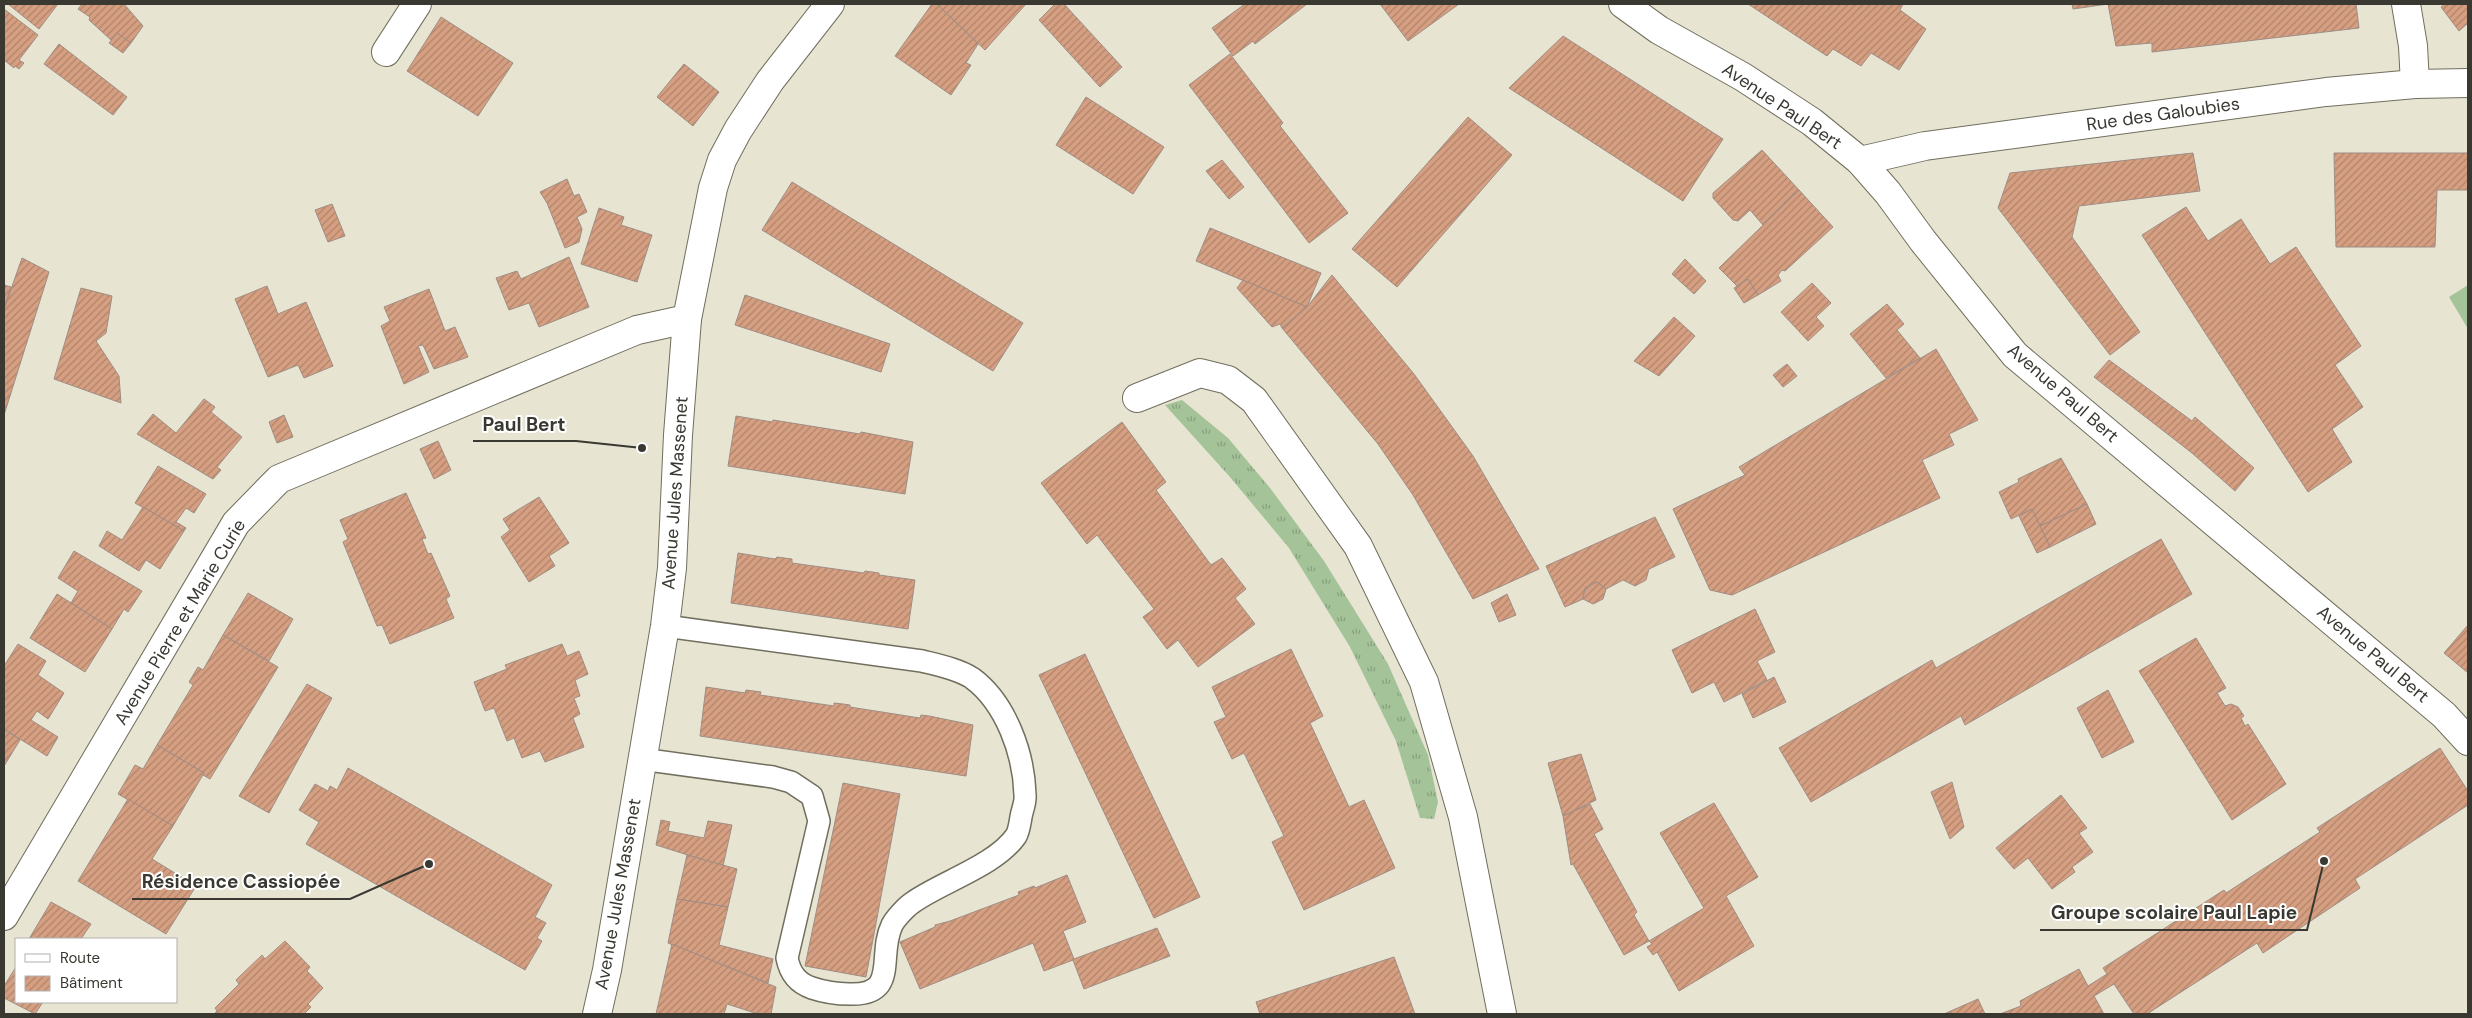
<svg xmlns="http://www.w3.org/2000/svg" width="2472" height="1018" font-family="'DM Sans',sans-serif">
	<defs>
		<pattern id="grass-tufts" width="24" height="20" patternUnits="userSpaceOnUse" patternTransform="scale(1.25)"><rect width="24" height="20" fill="#a4c398"/><path d="M3 7l-1-3M5 7V3M7 7l1-3M15 17l-1-3M17 17v-4M19 17l1-3" fill="none" stroke="#879f7d"/></pattern>
		<pattern id="building-hatch" width="6" height="6" patternUnits="userSpaceOnUse" patternTransform="scale(1.25)"><rect width="6" height="6" fill="#d69f81"/><path d="M-1 1l2-2M0 6l6-6M5 7l2-2" fill="none" stroke="#af836a"/></pattern>
	</defs>
	<rect width="100%" height="100%" fill="#e7e4d1"/>
	<polygon fill="url(#grass-tufts)" points="1182,400 1228,438 1270,488 1324,561 1388,664 1428,755 1438,802 1434,819 1420,818 1396,741 1350,647 1289,548 1230,477 1165,405"/>
	<polygon fill="#a4c398" points="2468,285 2468,329 2449,297"/>
	<g fill="url(#building-hatch)" stroke="#9f8d84">
		<polygon points="8,4 58,4 39,29"/>
		<polygon points="82,4 124,4 143,26 131,43 117,33 111,40 89,20 90,17 78,9"/>
		<polygon points="932,4 937,4 978,44 966,63 971,65 951,95 895,56"/>
		<polygon points="942,4 1026,4 985,50 939,6"/>
		<polygon points="1055,4 1064,4 1122,67 1100,87 1039,20"/>
		<polygon points="1245,4 1307,4 1255,44 1253,41 1233,56 1212,28"/>
		<polygon points="1380,4 1459,4 1408,41"/>
		<polygon points="1748,4 1903,4 1900,10 1926,29 1899,70 1871,53 1861,66 1833,49 1827,56"/>
		<polygon points="2072,4 2356,4 2359,28 2152,52 2152,43 2116,46 2108,4 2073,9"/>
		<polygon points="2445,4 2468,4 2468,23 2459,31 2441,7"/>
		<polygon points="4,9 38,35 19,60 24,63 19,69 15,66 14,68 4,60"/>
		<polygon points="441,17 513,63 478,116 407,71"/>
		<polygon points="117,33 131,43 123,53 109,43"/>
		<polygon points="1563,36 1723,139 1683,201 1509,88"/>
		<polygon points="59,44 127,97 113,115 44,64"/>
		<polygon points="1230,54 1283,123 1280,126 1348,213 1309,243 1189,85"/>
		<polygon points="684,64 719,92 693,126 657,97"/>
		<polygon points="1086,97 1164,147 1133,194 1056,145"/>
		<polygon points="1468,117 1512,155 1397,287 1352,249"/>
		<polygon points="1762,150 1799,190 1763,225 1750,210 1738,221 1733,220 1713,198 1713,193"/>
		<polygon points="2193,153 2200,191 2079,206 2072,237 2140,332 2110,355 1998,208 2010,173"/>
		<polygon points="2334,153 2468,153 2468,190 2437,190 2435,247 2336,247"/>
		<polygon points="1222,160 1244,187 1229,199 1206,171"/>
		<polygon points="567,179 574,196 579,194 587,212 577,217 582,229 579,242 565,248 547,203 540,192"/>
		<polygon points="792,182 1023,323 993,371 762,230"/>
		<polygon points="1799,190 1833,227 1785,271 1782,270 1778,275 1781,281 1758,295 1748,279 1737,286 1719,268"/>
		<polygon points="332,204 345,236 328,242 315,210"/>
		<polygon points="2186,207 2208,241 2241,219 2270,264 2296,247 2361,346 2335,365 2363,407 2332,429 2352,462 2308,492 2142,235"/>
		<polygon points="599,208 624,217 621,225 652,235 637,282 581,264"/>
		<polygon points="1210,228 1321,273 1307,307 1196,261"/>
		<polygon points="569,257 589,307 539,327 529,303 509,310 496,278 517,271 521,279"/>
		<polygon points="22,258 49,272 4,415 4,309"/>
		<polygon points="1685,259 1706,281 1694,294 1672,274"/>
		<polygon points="1332,275 1414,374 1473,456 1539,569 1473,599 1413,495 1378,444 1282,328 1307,307"/>
		<polygon points="1748,279 1758,295 1744,303 1734,288"/>
		<polygon points="1243,280 1307,307 1282,328 1280,324 1272,327 1237,288"/>
		<polygon points="1812,283 1831,303 1816,317 1824,326 1808,341 1781,312"/>
		<polygon points="4,285 11,287 4,309"/>
		<polygon points="267,286 278,314 306,302 333,366 304,378 298,365 268,377 235,299"/>
		<polygon points="81,288 112,296 106,333 96,341 119,376 121,403 54,379"/>
		<polygon points="429,289 445,331 455,327 468,357 434,369 423,345 418,346 429,372 404,384 381,326 390,321 384,307"/>
		<polygon points="745,295 890,344 881,372 735,325"/>
		<polygon points="1887,304 1904,324 1897,330 1920,358 1886,378 1850,334"/>
		<polygon points="1674,317 1695,336 1659,376 1634,361"/>
		<polygon points="1936,349 1978,420 1949,434 1954,445 1922,460 1940,498 1732,595 1710,590 1673,509 1745,475 1739,467"/>
		<polygon points="2109,360 2192,421 2195,417 2254,468 2235,491 2192,453 2094,377"/>
		<polygon points="1787,364 1797,376 1783,387 1773,375"/>
		<polygon points="204,399 215,407 211,412 242,437 217,467 221,470 213,479 137,434 153,414 176,433"/>
		<polygon points="284,415 293,437 277,443 269,422"/>
		<polygon points="736,416 772,422 773,420 860,434 861,432 913,442 905,494 728,466"/>
		<polygon points="1122,422 1166,482 1156,490 1211,565 1222,558 1246,589 1235,598 1255,624 1198,667 1178,640 1167,649 1143,617 1154,609 1097,535 1087,544 1041,483"/>
		<polygon points="438,441 451,470 434,479 420,449"/>
		<polygon points="2061,458 2087,504 2040,526 2032,509 2011,519 1999,492 2019,482 2018,479"/>
		<polygon points="158,466 206,494 194,513 186,508 176,522 186,528 184,531 135,503"/>
		<polygon points="406,493 426,538 422,539 428,554 431,553 450,596 446,599 454,618 390,644 382,625 377,626 343,542 348,539 340,520"/>
		<polygon points="539,497 569,543 549,556 555,566 529,582 501,537 510,530 503,519"/>
		<polygon points="2087,504 2096,524 2050,547 2040,526"/>
		<polygon points="143,507 184,531 160,569 146,560 139,571 99,546 107,531 122,540"/>
		<polygon points="2032,509 2050,547 2037,553 2019,516"/>
		<polygon points="1655,517 1675,557 1649,569 1646,580 1635,586 1623,580 1606,589 1597,582 1585,588 1583,599 1565,607 1546,566"/>
		<polygon points="2161,539 2192,594 1965,725 1961,716 1811,802 1779,748 1932,660 1936,668"/>
		<polygon points="74,551 142,591 128,612 124,609 112,629 71,603 78,591 58,578"/>
		<polygon points="738,553 775,559 777,557 792,559 792,563 864,573 865,571 879,573 879,575 915,580 908,629 731,603"/>
		<polygon points="1597,582 1606,589 1603,599 1593,604 1583,599 1585,588"/>
		<polygon points="248,593 293,619 269,661 223,635"/>
		<polygon points="57,594 112,629 85,672 30,638"/>
		<polygon points="1507,594 1516,615 1499,622 1491,603"/>
		<polygon points="1755,609 1775,652 1757,661 1767,680 1724,702 1714,682 1692,693 1672,650"/>
		<polygon points="2468,625 2468,673 2444,653"/>
		<polygon points="223,635 278,667 210,779 203,775 204,773 157,745 193,685 189,682 198,667 203,670"/>
		<polygon points="2196,638 2226,688 2217,693 2225,706 2231,704 2238,707 2244,716 2241,718 2245,726 2248,724 2286,784 2232,820 2139,671"/>
		<polygon points="18,644 46,661 38,675 64,693 48,719 37,711 31,720 58,737 47,756 4,729 4,666"/>
		<polygon points="562,644 567,656 579,651 588,674 575,680 580,696 574,698 580,714 573,718 584,747 545,762 540,751 522,758 514,738 507,741 494,708 485,711 474,682 507,669 505,665"/>
		<polygon points="1291,649 1323,716 1310,723 1349,807 1364,800 1395,868 1304,910 1272,842 1284,836 1244,753 1232,759 1214,722 1226,717 1212,687"/>
		<polygon points="1085,654 1200,897 1154,918 1039,675"/>
		<polygon points="1774,677 1786,702 1753,718 1742,694"/>
		<polygon points="307,684 332,698 269,813 239,796"/>
		<polygon points="706,687 745,693 746,690 761,692 760,695 834,706 834,703 843,704 850,705 850,707 920,718 921,715 929,716 973,725 966,776 700,736"/>
		<polygon points="2108,690 2134,742 2102,758 2077,708"/>
		<polygon points="4,729 20,740 4,766"/>
		<polygon points="157,745 204,773 173,826 118,794 135,765 143,769"/>
		<polygon points="2440,748 2468,791 2468,805 2355,879 2360,888 2263,953 2257,943 2147,1014 2134,1014 2114,984 2094,996 2104,1014 2000,1014 2021,1006 2020,1001 2079,969 2088,986 2107,974 2103,968 2224,890 2226,893 2320,832 2317,828"/>
		<polygon points="1581,754 1596,800 1563,816 1548,763"/>
		<polygon points="348,768 552,885 535,917 546,923 537,938 542,941 525,970 306,844 319,822 299,810 315,784 328,791 330,786 337,790"/>
		<polygon points="1952,782 1964,827 1950,839 1931,792"/>
		<polygon points="843,783 900,794 866,977 805,966"/>
		<polygon points="2061,795 2087,828 2079,833 2093,852 2072,867 2075,872 2052,889 2028,858 2014,869 1996,848"/>
		<polygon points="128,799 173,826 152,859 196,886 166,934 78,881"/>
		<polygon points="1714,803 1758,877 1726,896 1754,946 1679,991 1657,952 1653,955 1647,947 1652,944 1649,941 1704,908 1660,833"/>
		<polygon points="1590,804 1603,829 1594,834 1637,912 1634,915 1649,941 1624,955 1573,864 1571,865 1563,816"/>
		<polygon points="661,820 670,822 668,831 704,838 708,821 732,825 723,866 656,845"/>
		<polygon points="687,855 737,869 728,907 677,899"/>
		<polygon points="1067,875 1086,922 1063,931 1074,959 1157,928 1170,956 1084,989 1073,960 1044,971 1033,943 920,989 900,942 935,927 935,925 950,921 1019,895 1018,892 1034,886 1035,888"/>
		<polygon points="677,899 728,907 719,945 773,959 768,983 668,943"/>
		<polygon points="51,902 91,924 81,939 29,939"/>
		<polygon points="285,941 310,967 307,971 323,988 308,1004 311,1007 304,1014 214,1014 217,1011 215,1008 239,984 236,980 262,955 265,959"/>
		<polygon points="672,944 776,987 771,1014 758,1014 727,1004 724,1014 656,1014"/>
		<polygon points="1394,957 1415,1014 1260,1014 1256,1002"/>
		<polygon points="16,967 16,1002 43,1002 35,1014 4,998 4,986"/>
		<polygon points="1978,999 1985,1014 1944,1014"/>
	</g>
	<g fill="none" stroke-linecap="round" stroke-linejoin="round">
		<defs>
			<path id="lane" d="M641 759 773 777 791 782 812 796 819 821 787 958C790 973 797 983 812 988 824 992 837 994 849 994 900 996 877 956 892 925 895 919 906 907 912 903 941 882 995 866 1016 836 1019 831 1020 823 1021 817 1022 810 1026 802 1025 795 1024 754 1006 703 972 678 958 669 938 665 922 661L665 626"/>
			<g id="street">
				<polyline points="2406,4 2413,46 2415,84"/>
				<polyline points="386,52 417,4"/>
				<polyline points="1860,161 1925,146 2326,92 2415,84 2468,83"/>
				<polyline points="1137,398 1200,373 1228,380 1254,400 1358,546 1424,682 1463,817 1502,1014"/>
				<polyline points="4,916 236,523 279,479 637,330 687,319"/>
				<polyline points="597,1014 607,970 665,626 672,568 678,435 687,319 713,188 722,160 738,130 770,81 830,4"/>
			</g>
			<polyline id="secondary" points="1623,4 1659,30 1743,77 1812,122 1860,161 1888,193 1923,241 2015,355 2444,715 2468,741"/>
		</defs>
		<use href="#lane" stroke="#716e5e" stroke-width="24"/>
		<use href="#street" stroke="#716e5e" stroke-width="30"/>
		<use href="#secondary" stroke="#716e5e" stroke-width="30"/>
		<use href="#lane" stroke="#fff" stroke-width="21"/>
		<use href="#street" stroke="#fff" stroke-width="28"/>
		<use href="#secondary" stroke="#fff" stroke-width="28"/>
	</g>
	<g text-anchor="middle" stroke-width="4" stroke-linejoin="round" paint-order="stroke">
		<g font-size="18" fill="#393831" stroke="#fff">
			<text transform="translate(1782 106) rotate(34)" y="6">Avenue Paul Bert</text>
			<text transform="translate(2163 114) rotate(-8)" y="6">Rue des Galoubies</text>
			<text transform="translate(2063 393) rotate(41)" y="6">Avenue Paul Bert</text>
			<text transform="translate(675 493) rotate(-86)" y="6">Avenue Jules Massenet</text>
			<text transform="translate(180 622) rotate(-59)" y="6">Avenue Pierre et Marie Curie</text>
			<text transform="translate(2373 654) rotate(40)" y="6">Avenue Paul Bert</text>
			<text transform="translate(618 894) rotate(-80)" y="6">Avenue Jules Massenet</text>
		</g>
	</g>
	<path fill="none" stroke="#393831" stroke-width="2" d="M642 448L576 441H473M429 864L350 899H132M2324 861L2307 930H2040"/>
	<g fill="#393831" stroke="#fff" stroke-width="2">
		<circle cx="642" cy="448" r="5"/>
		<circle cx="429" cy="864" r="5"/>
		<circle cx="2324" cy="861" r="5"/>
	</g>
	<g font-size="19" text-anchor="middle" font-weight="bold" fill="#393831" stroke="#fff" stroke-width="4" stroke-linejoin="round" paint-order="stroke">
		<text x="524" y="431">Paul Bert</text>
		<text x="241" y="888">Résidence Cassiopée</text>
		<text x="2174" y="919">Groupe scolaire Paul Lapie</text>
	</g>
	<rect width="2472" height="1018" fill="none" stroke="#393831" stroke-width="10"/>
	<rect x="15" y="938" width="162" height="65" fill="#ffffff" stroke="#b0afad"/>
	<rect x="25" y="954" width="25" height="8" fill="#ffffff" stroke="#b0afad"/>
	<text x="60" y="963" font-size="15" fill="#393831">Route</text>
	<rect x="25" y="976" width="25" height="15" fill="url(#building-hatch)" stroke="#b0afad"/>
	<text x="60" y="988" font-size="15" fill="#393831">Bâtiment</text>
</svg>
